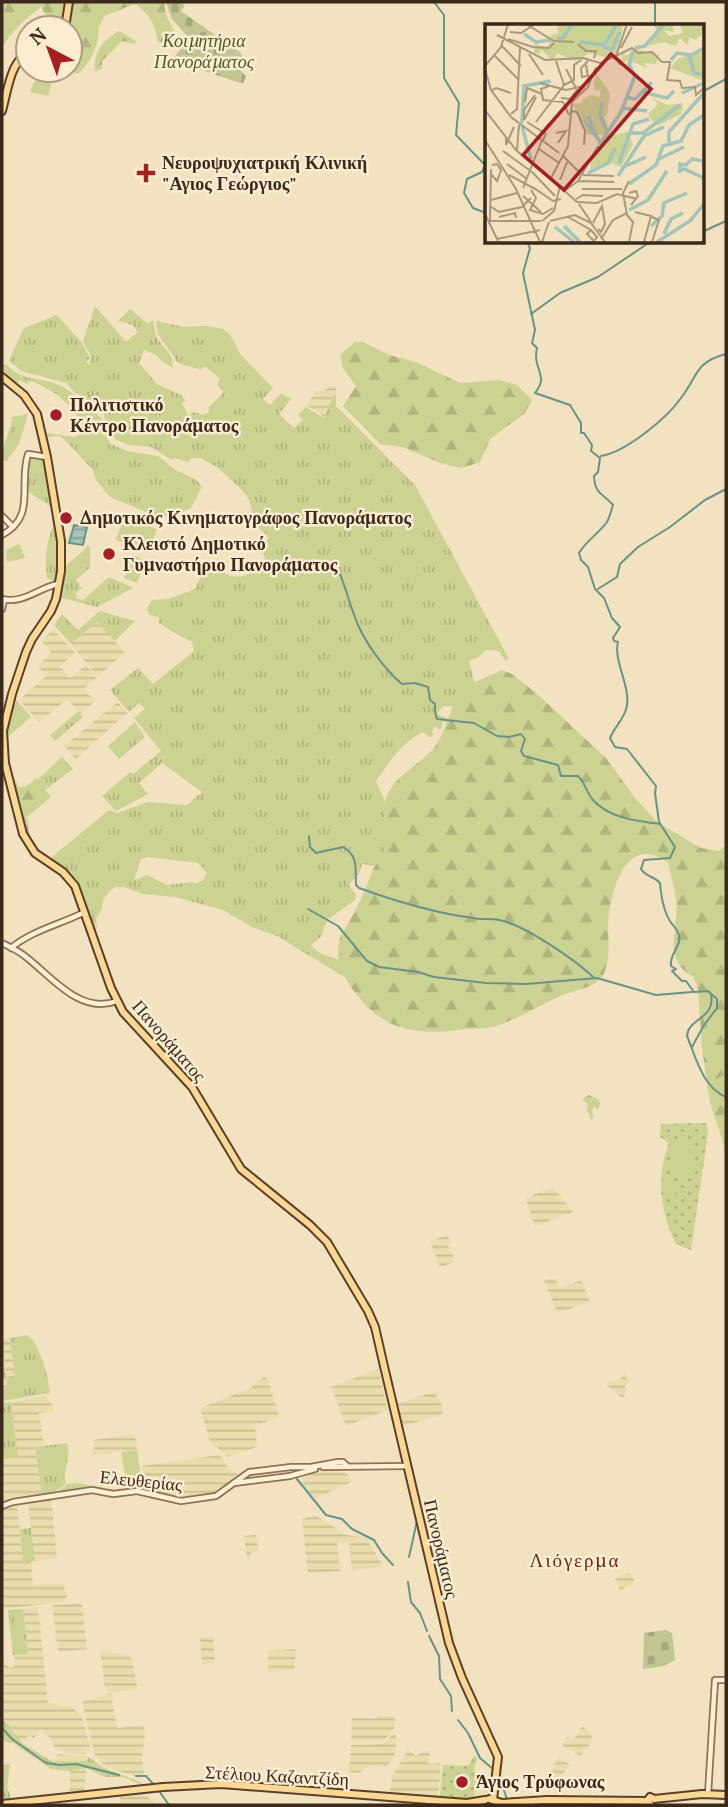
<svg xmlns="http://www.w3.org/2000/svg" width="728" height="1807" font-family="'PT Serif',serif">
	<defs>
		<pattern id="farmland-rules" width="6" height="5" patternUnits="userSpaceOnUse" patternTransform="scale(1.75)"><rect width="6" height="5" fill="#e9ddac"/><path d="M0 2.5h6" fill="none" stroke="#c9be93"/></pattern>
		<pattern id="grass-tufts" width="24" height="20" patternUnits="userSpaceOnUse" patternTransform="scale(1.75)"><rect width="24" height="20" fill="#ccd292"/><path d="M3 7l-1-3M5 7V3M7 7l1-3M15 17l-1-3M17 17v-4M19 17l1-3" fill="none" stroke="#b0b47d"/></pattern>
		<pattern id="forest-firs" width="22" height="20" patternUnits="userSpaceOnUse" patternTransform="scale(1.75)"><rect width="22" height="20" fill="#ccd292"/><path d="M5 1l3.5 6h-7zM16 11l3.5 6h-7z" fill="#b0b47d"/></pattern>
		<pattern id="cemetery-stones" width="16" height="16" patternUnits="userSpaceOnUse" patternTransform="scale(1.75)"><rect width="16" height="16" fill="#c1c592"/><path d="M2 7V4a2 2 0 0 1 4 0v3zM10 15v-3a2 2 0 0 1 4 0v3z" fill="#a7a97d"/></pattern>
		<pattern id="park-dots" width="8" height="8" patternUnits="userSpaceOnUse" patternTransform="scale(1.75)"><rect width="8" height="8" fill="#ccd292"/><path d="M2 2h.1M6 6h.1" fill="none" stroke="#b0b47d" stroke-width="1.8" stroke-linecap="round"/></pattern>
		<pattern id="water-rules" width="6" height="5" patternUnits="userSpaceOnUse" patternTransform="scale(1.75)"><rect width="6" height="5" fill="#a3c4b9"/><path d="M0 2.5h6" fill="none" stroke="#869f96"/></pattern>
	</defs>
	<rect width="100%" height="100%" fill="#f2e2c0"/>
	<g fill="url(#farmland-rules)">
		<polygon points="330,386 336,386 336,395 324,417 307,405 316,391 324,391"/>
		<polygon points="98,621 125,653 97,677 71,644"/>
		<polygon points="53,629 75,653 60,666 70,678 86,665 96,678 84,689 95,701 80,714 67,699 39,722 19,700 46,676 38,666 51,653 42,641"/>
		<polygon points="118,702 127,713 76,759 64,746"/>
		<polygon points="553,1187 573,1212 535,1226 525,1198"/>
		<polygon points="448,1235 450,1242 448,1246 454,1257 454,1262 440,1267 430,1241"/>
		<polygon points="555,1278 559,1288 581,1280 590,1302 557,1313 544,1280"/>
		<polygon points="10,1338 16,1376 8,1388 2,1389 2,1378 6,1377 2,1339"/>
		<polygon points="378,1369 388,1410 346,1426 331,1387"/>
		<polygon points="625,1374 629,1382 625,1386 626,1393 622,1398 605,1384 620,1379"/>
		<polygon points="265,1377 268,1379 279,1417 255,1426 257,1447 228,1457 210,1441 200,1408 251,1388 257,1381"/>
		<polygon points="434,1392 442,1404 443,1414 401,1427 396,1404"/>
		<polygon points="46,1396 54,1408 53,1411 39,1413 44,1446 35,1448 42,1496 5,1503 2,1455 2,1458 18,1457 11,1402"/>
		<polygon points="135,1434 137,1450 93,1455 94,1440"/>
		<polygon points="220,1455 230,1470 238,1474 217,1494 177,1498 153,1492 146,1488 142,1466"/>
		<polygon points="323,1470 346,1473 351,1478 351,1482 315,1499 303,1483 302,1476"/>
		<polygon points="51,1497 57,1558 35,1561 28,1501"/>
		<polygon points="17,1503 23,1561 31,1561 33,1585 63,1583 67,1596 64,1602 2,1609 2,1507"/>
		<polygon points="315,1515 346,1535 366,1538 381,1562 382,1567 352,1570 349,1542 337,1543 340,1571 308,1573 302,1519"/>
		<polygon points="256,1535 259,1551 251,1552 250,1560 247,1561 244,1536"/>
		<polygon points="627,1573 631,1573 635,1583 620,1590 615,1578"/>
		<polygon points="82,1603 87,1649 58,1652 52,1605"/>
		<polygon points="38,1607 48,1703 73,1707 76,1712 82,1716 91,1752 82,1750 87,1754 66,1753 54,1748 53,1740 40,1730 34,1738 29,1735 22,1743 2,1718 2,1655 9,1668 15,1666 14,1655 28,1654 23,1609"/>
		<polygon points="213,1637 215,1662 202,1664 200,1638"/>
		<polygon points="296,1649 294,1670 268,1672 268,1651"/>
		<polygon points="100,1651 129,1655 131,1658 138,1689 115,1692 105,1689"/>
		<polygon points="111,1693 117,1728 144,1725 145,1736 142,1755 144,1775 140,1778 106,1767 95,1755 82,1702"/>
		<polygon points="377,1716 395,1716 394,1728 384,1741 351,1742 352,1717 377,1719"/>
		<polygon points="582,1726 591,1734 592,1738 589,1746 582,1749 584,1752 580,1756 562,1745 567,1737 573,1741"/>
		<polygon points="394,1733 396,1734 396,1752 387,1767 370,1766 359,1773 349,1772 351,1745 384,1744"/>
		<polygon points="408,1749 416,1756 426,1750 430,1754 428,1764 441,1763 438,1797 389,1795 393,1775"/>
		<polygon points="58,1754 65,1755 89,1757 87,1762 53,1762"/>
		<polygon points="558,1757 570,1765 556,1782 549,1776"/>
		<polygon points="86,1768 84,1794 70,1796 70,1771"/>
		<polygon points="475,1781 491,1783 486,1798 475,1801"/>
		<polygon points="143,1792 156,1805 121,1805 119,1794"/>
	</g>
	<g fill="url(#grass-tufts)" fill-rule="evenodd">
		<polygon points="59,70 53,78 48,96 30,92 34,82 42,71"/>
		<path d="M95 306 126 342 138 332 133 325 118 321 130 309 148 324 153 320 156 337 171 356 173 368 160 360 157 355 144 350 139 363 157 384 181 395 186 401 182 403 188 415 195 412 202 415 209 412V407L224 392 217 385 220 379 205 366 201 370 178 363 158 334 156 321 184 327 206 326 223 329 231 336 241 355 273 388 263 399 270 405 281 393 291 399 279 414 294 428 303 420 298 415 306 407 324 418 334 394 336 395V406L415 485 509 659 505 661 499 651 485 650 481 656 469 661 475 685C465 699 461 708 443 706L437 714 450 720 442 722V728L439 730 435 726 432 731 433 735 430 738 423 732C402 742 389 762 376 781L398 831 375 866 362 864 359 874 349 884 350 888 356 894 355 900 327 920 321 937 311 945C321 958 335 955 345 964 351 969 355 977 359 983L341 975 277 936 252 927 223 910 175 897 143 894 124 887H116L110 890 103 900 102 909 96 919 97 928 94 933 80 892 48 860 109 810 117 813 148 802 187 805 202 792 162 763 139 783 148 794 116 811 102 796 130 772 133 774 161 751 134 718 145 709 139 703 129 712 110 690 138 668 153 684 194 651 192 642C181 636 170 631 159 623V618L149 614 147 608 152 600 168 599 195 589 200 579 198 570 208 561C215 564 217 567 222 571 237 583 254 573 267 564L261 547 269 538 255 524 249 499 239 487 217 467 200 458H191L189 462 174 458 172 460 151 447 129 445 115 439 108 430 103 411 73 391 67 383 21 371 9 360 24 328 57 315 82 343 90 358 86 362 89 365 91 356 83 341ZM148 857 198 863 207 873 203 880 195 884 192 882 167 885 147 875 134 880 141 859Z"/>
		<path d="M2 364 7 365C22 383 44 376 63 387 76 395 91 408 102 419L101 429 111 444 127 451 158 456 174 469 197 480 202 487 191 508 172 517H158L110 497 96 480 93 470 64 439 59 436 47 437 46 433 75 437 79 435 82 425C74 405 49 386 30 381L27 384 20 380 16 384 2 374Z"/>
		<path d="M28 414 19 444 6 462 2 459C2 441 11 434 12 417Z"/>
		<polygon points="33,456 45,460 54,509 26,490 29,457"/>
		<path d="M55 522 58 550 57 577 53 581 47 578C44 561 47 537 55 522Z"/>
		<polygon points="19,544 25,558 7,562 6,550"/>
		<path d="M87 545 90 547V568L76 580 82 588 76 593V598L83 600 109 577 133 588 97 607 59 597C60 584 60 570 71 561 78 555 83 553 87 545Z"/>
		<polygon points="100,611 135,621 115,641 97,622 71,644 54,625 62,614 78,630"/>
		<polygon points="14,697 31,717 5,739"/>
		<polygon points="78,712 83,717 55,741 50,735"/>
		<polygon points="135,722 145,737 119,759 108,746"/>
		<polygon points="62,757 73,769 45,790 37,780"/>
		<path d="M27 1335C39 1341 49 1379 50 1393L2 1401V1389L8 1388 6 1377 2 1378V1351L6 1377 15 1376 10 1338Z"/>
		<polygon points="11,1402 18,1457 2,1459 2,1403"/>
		<path d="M67 1443C72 1457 62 1469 66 1484L52 1494 42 1496 35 1447Z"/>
		<polygon points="137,1450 143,1488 127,1486 121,1452"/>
		<polygon points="75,1483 110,1489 143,1490 114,1492 95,1488 59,1491 68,1484"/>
		<polygon points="31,1528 35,1561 23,1562 20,1529"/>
		<polygon points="23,1609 28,1654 13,1655 8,1610"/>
		<polygon points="2,1718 22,1743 53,1762 87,1761 89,1757 104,1768 141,1782 142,1785 123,1777 105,1777 86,1768 70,1771 51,1769 13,1743 5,1742 2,1737"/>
		<polygon points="10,1764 7,1787 12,1801 2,1802 2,1765"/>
	</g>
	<g fill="url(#forest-firs)">
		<path d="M2 2H164L166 15 180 42 177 44 158 42C155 24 149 13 135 4L104 16C103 20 101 23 99 26 98 30 99 34 98 38 96 50 88 67 77 74L69 70 70 61 75 52 70 49V28H54V23L48 18 41 7C26 18 12 31 2 47Z"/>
		<path d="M119 31 136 41 135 44 122 41 102 61V69L95 71C93 52 103 40 119 31Z"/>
		<polygon points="355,342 363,342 389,355 416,362 460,383 499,380 517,385 532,400 524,414 490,439 480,462 462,468 440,463 403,447 380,444 343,406 356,386 343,368 340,355"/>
		<path d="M502 670 512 674 535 692 606 758 636 799 657 822 701 848 719 851 726 845V1161L724 1145 710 1103 702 1048 698 989 694 977C660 959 680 930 676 899 675 887 670 874 668 862 628 835 614 882 609 913 606 931 612 954 605 971 603 978 596 983 590 986 583 989 574 991 565 994 541 1004 519 1019 493 1027 485 1029 475 1028 467 1029 422 1035 387 1034 357 995 346 981 334 961 339 942 340 934 348 925 351 918 360 903 366 887 373 870 376 863 383 855 385 847 389 831 382 814 386 799 393 776 418 766 433 749 447 733 447 710 461 693 472 681 488 677 502 670Z"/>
		<polygon points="7,763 19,787 27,786 36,778 51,797 27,817 29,832 33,843 31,845 25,831"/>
		<polygon points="589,1095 598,1099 600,1103 598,1110 595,1107 592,1109 593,1116 591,1121 590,1115 587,1111 588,1105 582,1099"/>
	</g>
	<g fill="url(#cemetery-stones)">
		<polygon points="166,2 182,2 184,7 181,11 241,53 242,59 237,67 246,76 243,84 172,60 189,38 172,19"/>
		<polygon points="666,1630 672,1633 675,1660 664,1666 643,1669 644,1633"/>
	</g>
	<g fill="url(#park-dots)">
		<path d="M706 1123 708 1133 691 1250 676 1244C660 1213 656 1176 669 1143L660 1137 661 1124Z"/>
		<polygon points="475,1755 477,1759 474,1770 479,1781 475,1782 474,1801 440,1796 443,1765 468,1766"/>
	</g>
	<g fill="#ccd292">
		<polygon points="124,517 157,529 148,552 116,540"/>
		<polygon points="133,555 145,560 137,583 124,578"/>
		<polygon points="726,1074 726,1097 710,1082"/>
		<polygon points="694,1141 695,1173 675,1176 671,1143"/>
		<polygon points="673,1174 676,1194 665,1196 662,1176"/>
	</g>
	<polygon fill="url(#water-rules)" stroke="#699387" stroke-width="2" points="74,525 87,527 83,545 69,543"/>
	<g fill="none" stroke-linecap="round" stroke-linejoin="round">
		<g stroke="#699387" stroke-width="2">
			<polyline points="434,2 444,15 444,78 459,103 456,135 485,165 482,172 467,179 464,193 473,208 486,213"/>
			<polyline points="655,26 655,2"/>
			<polyline points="702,92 726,79"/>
			<polyline points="702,232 726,221"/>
			<path d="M527 242 530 248 523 273 535 330 532 343 537 348C532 371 550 374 535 393L570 405 581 423V433H584L592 445 591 451 600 458 598 472 594 476C595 495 603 493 613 505 611 510 610 517 607 522 598 534 587 540 579 553L581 560 588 567 595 589 604 598 612 618 620 627 613 638 614 641 618 642C613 660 630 685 627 705 626 717 615 726 610 738L615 747 627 749 656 786 655 793 659 822 675 847 670 858 644 860 641 869C646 877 654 876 660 883 661 895 663 910 670 921 673 926 677 928 679 935 682 946 669 954 671 966L676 969 672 971 682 981H686L694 992 708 991 717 999V1008L704 1025 692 1047"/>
			<polyline points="647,244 664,242"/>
			<polyline points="531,314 560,293 598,277 647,244 646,242"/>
			<path d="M601 456C626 452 667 418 681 398 698 376 695 362 726 354"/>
			<path d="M340 574C347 591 351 610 359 627 367 645 386 671 402 684L415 683 428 687 430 700 435 704V711L437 719 474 723 497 736 509 737 521 734 525 739 521 751 524 756 558 765 561 776H578C585 782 586 792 593 800 609 818 636 821 660 824"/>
			<polyline points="598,589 617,577 620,564 638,547 670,527 705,500 726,489"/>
			<path d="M309 836 310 847 316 853 343 847C359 856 355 869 356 885L359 888C395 901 434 913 473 918 481 920 491 918 499 920 523 924 577 961 594 978"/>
			<polyline points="308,909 338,926 367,961 379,967 418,972 434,977 486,983 526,984 597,978 656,995 692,992"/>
			<path d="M711 994C716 1019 688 1018 687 1036 696 1058 703 1088 726 1097"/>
			<polyline points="297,1479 326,1515 342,1519 352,1529 374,1540 382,1553 393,1565"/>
			<polyline points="409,1557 417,1521"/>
			<polyline points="408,1582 411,1602 420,1613 427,1631"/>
			<polyline points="429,1636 439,1656 440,1679 451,1696 452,1711"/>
			<polyline points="458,1720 468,1733 480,1758 493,1769"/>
			<polyline points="2,1728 12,1739 46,1763 60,1765 76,1764 119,1775"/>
			<polyline points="136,1776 146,1776 155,1786"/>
			<polyline points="500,1779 507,1799"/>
			<polyline points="159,1791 169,1805"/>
		</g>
		<defs>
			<g id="minor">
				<polyline points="2,516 13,527"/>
				<path d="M2 535C37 516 18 486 28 454L47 457"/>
				<path d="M2 599C24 604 38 588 58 584"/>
				<polyline points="2,609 4,600"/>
				<path d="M2 943C10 947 19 951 26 957 52 977 80 1015 117 1001"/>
				<path d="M11 948C31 931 61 924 85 912"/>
				<polyline points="323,1467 408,1466"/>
				<polyline points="234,1483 290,1476 315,1469"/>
				<polyline points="2,1506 13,1502 92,1490 113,1494 137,1491 181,1501 216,1496 249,1472 291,1467 311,1467 338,1462 343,1462 347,1466"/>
				<polyline points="708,1794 715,1680 726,1680"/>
			</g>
			<g id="major">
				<polyline points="65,28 69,2"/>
				<path d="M2 111C7 94 11 58 28 55"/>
				<polyline points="2,377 24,395 37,414 47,457 61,541 61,571 56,599 51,611 32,639 26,652 12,694 3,731 5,763 23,834 35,853 63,872 75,886 111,988 123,1012 192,1087 241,1169 310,1225 327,1242 368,1311 375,1327 383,1362 449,1643 462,1678 498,1757 493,1800"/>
				<polyline points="489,1799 502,1803 547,1800 647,1801"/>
				<polyline points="647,1801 650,1797 654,1799 702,1794 726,1795"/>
				<polyline points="2,1804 163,1787 221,1784 467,1803 485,1800"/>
				<polyline points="650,1805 650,1804"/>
			</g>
		</defs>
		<use href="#minor" stroke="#8d7256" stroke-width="8"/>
		<use href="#major" stroke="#5a402a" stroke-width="10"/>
		<use href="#minor" stroke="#fcefd4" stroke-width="4.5"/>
		<use href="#major" stroke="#fad793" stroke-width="6"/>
	</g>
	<g fill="#a31f23" stroke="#f9ecd0" stroke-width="2.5">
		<path d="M142.5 162.5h7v7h7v7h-7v7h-7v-7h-7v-7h7z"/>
		<circle cx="56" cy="415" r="7"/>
		<circle cx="66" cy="518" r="7"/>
		<circle cx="109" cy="554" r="7"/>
		<circle cx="462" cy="1782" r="7"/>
	</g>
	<g text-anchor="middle" stroke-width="5" stroke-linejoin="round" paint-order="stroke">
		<g font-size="18" font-style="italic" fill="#4d5a20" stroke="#f9ecd0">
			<text x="204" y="47">Κοιμητήρια<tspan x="204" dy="21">Πανοράματος</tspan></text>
		</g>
		<g font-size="18" font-weight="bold" fill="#3b2a1c" stroke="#f9ecd0" text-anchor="start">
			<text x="162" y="169">Νευροψυχιατρική Κλινική<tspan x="162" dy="21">"Αγιος Γεώργιος"</tspan></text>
			<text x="70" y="411">Πολιτιστικό<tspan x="70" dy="21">Κέντρο Πανοράματος</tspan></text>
			<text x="80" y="524">Δημοτικός Κινηματογράφος Πανοράματος</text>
			<text x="123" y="550">Κλειστό Δημοτικό<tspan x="123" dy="21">Γυμναστήριο Πανοράματος</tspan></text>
			<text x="476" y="1788">Άγιος Τρύφωνας</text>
		</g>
		<g font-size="18" fill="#3b2a1c" stroke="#f9ecd0">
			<text transform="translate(169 1041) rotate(49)" y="6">Πανοράματος</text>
			<text transform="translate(141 1481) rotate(6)" y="6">Ελευθερίας</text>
			<text transform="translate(441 1549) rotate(77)" y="6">Πανοράματος</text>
			<text transform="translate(277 1776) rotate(3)" y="6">Στέλιου Καζαντζίδη</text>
		</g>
		<g font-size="19" letter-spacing="2" fill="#6c2616" stroke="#f9ecd0">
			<text x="575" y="1567">Λιόγερμα</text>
		</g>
	</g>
	<g transform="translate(485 24)">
		<rect width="219" height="219" fill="#f2e2c0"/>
		<path d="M111 49 125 69 122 91 98 98 87 80 98 79 96 77 105 71 115 73V65L110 67 108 57 101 56 103 54 109 58ZM168 74 182 81 198 79 196 90 172 102 174 95 168 98 163 90 173 80Z" fill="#ccd292"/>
		<path d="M72 0H138L132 33 137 35V30L143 31 149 24 160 21 173 8 168 0H187L189 8 178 6 185 12 198 9 194 0H219V9L210 16 205 13 202 21 195 14 190 22 180 18 149 25 174 31 171 40 159 39 162 44 148 38 145 42 144 35 134 41 131 36 104 29 91 37 72 29 68 37 56 25 55 30 49 29 50 17 53 22 63 23 66 11 73 9ZM219 27V57L185 44 194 34ZM119 91 125 112 142 108 148 120 136 143 126 139 107 149 112 142 105 146 106 138 121 110 103 111 98 100Z" fill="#ccd292"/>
		<path fill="none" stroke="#a3c4b9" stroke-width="3.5" d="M39 10 51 18 66 16M72 15 78 14 87 0M95 18 119 21 131 2M117 23 127 25 135 8M150 24 160 22 179 0M204 31 209 49 219 51M186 36 192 29 206 31 219 24M157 68 182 74 189 67M197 69 219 59M141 73 150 75 167 58M117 78 115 91 122 107M137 84 162 87M103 92 112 113M99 96 116 119M37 99 39 62 66 57M37 102 46 135M144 109H158L195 81M184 118V108L219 69M114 121 136 88 150 52 144 40 148 27M174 135 199 123M134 139 148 100 164 95M141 142 161 133M195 146V140L201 141 207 135 219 137M193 148 199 145 219 154M103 149 123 139 130 124M133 152 159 112 179 103M144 160 171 141 178 122 196 117 204 101 219 91M144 186 163 176 182 147M79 202 95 218M166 202 177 192 179 179 202 169M70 203 89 218M179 210 186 195 198 189M172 218 205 197 219 180"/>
		<path fill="none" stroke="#a9987e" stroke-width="2" d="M41 0 69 17 89 18M25 8 36 9 50 0M12 11 60 36 98 34 115 39 131 32 142 0M23 15 48 23M93 20 101 27H111L109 34M17 22 36 42M48 23 64 24 69 19M136 24 147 3M44 30 58 51M10 32 33 55M101 41 103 52 97 53 96 44 103 37M135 41 131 32 147 24 153 29 167 28 177 38H185L182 56 195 57 197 64 210 63 211 71 219 64M0 42 16 23 23 0M0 45 6 66 26 93 74 129M55 59 81 66 99 62M79 61 89 56V41L96 36M64 62 56 65 58 76 78 78 84 91M6 67 11 64 26 69M76 74 85 75 92 66 81 45M40 78 42 64 57 70M0 86 31 126 67 156M86 87 92 88 100 107 99 121M26 90 32 85 35 23M39 96V86L50 71M39 96 51 73M42 98 61 110 58 116M51 98 79 61 71 37M71 109 81 107 73 119M21 114V121L29 103M0 116 31 165 55 218M54 125 74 139M32 126 34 101M18 127 47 148M77 131 94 148M22 140 42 155M47 148 70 172M6 150 12 157 16 146 12 140 7 141M24 151 52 166M98 151 129 152M66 154 83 122 87 78 103 63 111 43M75 156 83 136M93 157 129 158M73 161 92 178M38 164 57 116M97 165H137M46 166 51 174 45 186 58 190 68 184M52 166 68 177 76 175M78 168 93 157 113 122M144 169 151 167 153 172 146 181M38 172 56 188M91 175 98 171 118 172M6 176 32 169M92 178 112 179 132 170 152 175M94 180 106 198M5 182 14 188 37 183 46 174M150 188 166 192 159 218M0 190 13 217M14 193 30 189 31 194M83 193 106 206M167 193 174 196 167 218M5 196 6 145M4 197H56M57 197 69 187 75 162M65 197 90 191 106 199 120 218M108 199 117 182 120 200 116 208 113 205M106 206 102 210 109 217 112 213 106 206M12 215 55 206M116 215 128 196 142 189M57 218 64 198M144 218 148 198 142 191 138 169 144 157"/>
		<path fill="#a31f23" fill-opacity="0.15" stroke="#a31f23" stroke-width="3.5" d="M126 30 166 65 79 166 38 131Z"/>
		<rect width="219" height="219" fill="none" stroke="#3b2a1c" stroke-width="3.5"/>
	</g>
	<rect width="728" height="1807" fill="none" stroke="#3b2a1c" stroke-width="7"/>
	<g transform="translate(49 49) rotate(319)"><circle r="33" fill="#f9ecd0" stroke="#ad9e88" stroke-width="2"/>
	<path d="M0-5L12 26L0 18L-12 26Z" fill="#a31f23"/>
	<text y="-10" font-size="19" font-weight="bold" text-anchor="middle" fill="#3b2a1c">N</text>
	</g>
</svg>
